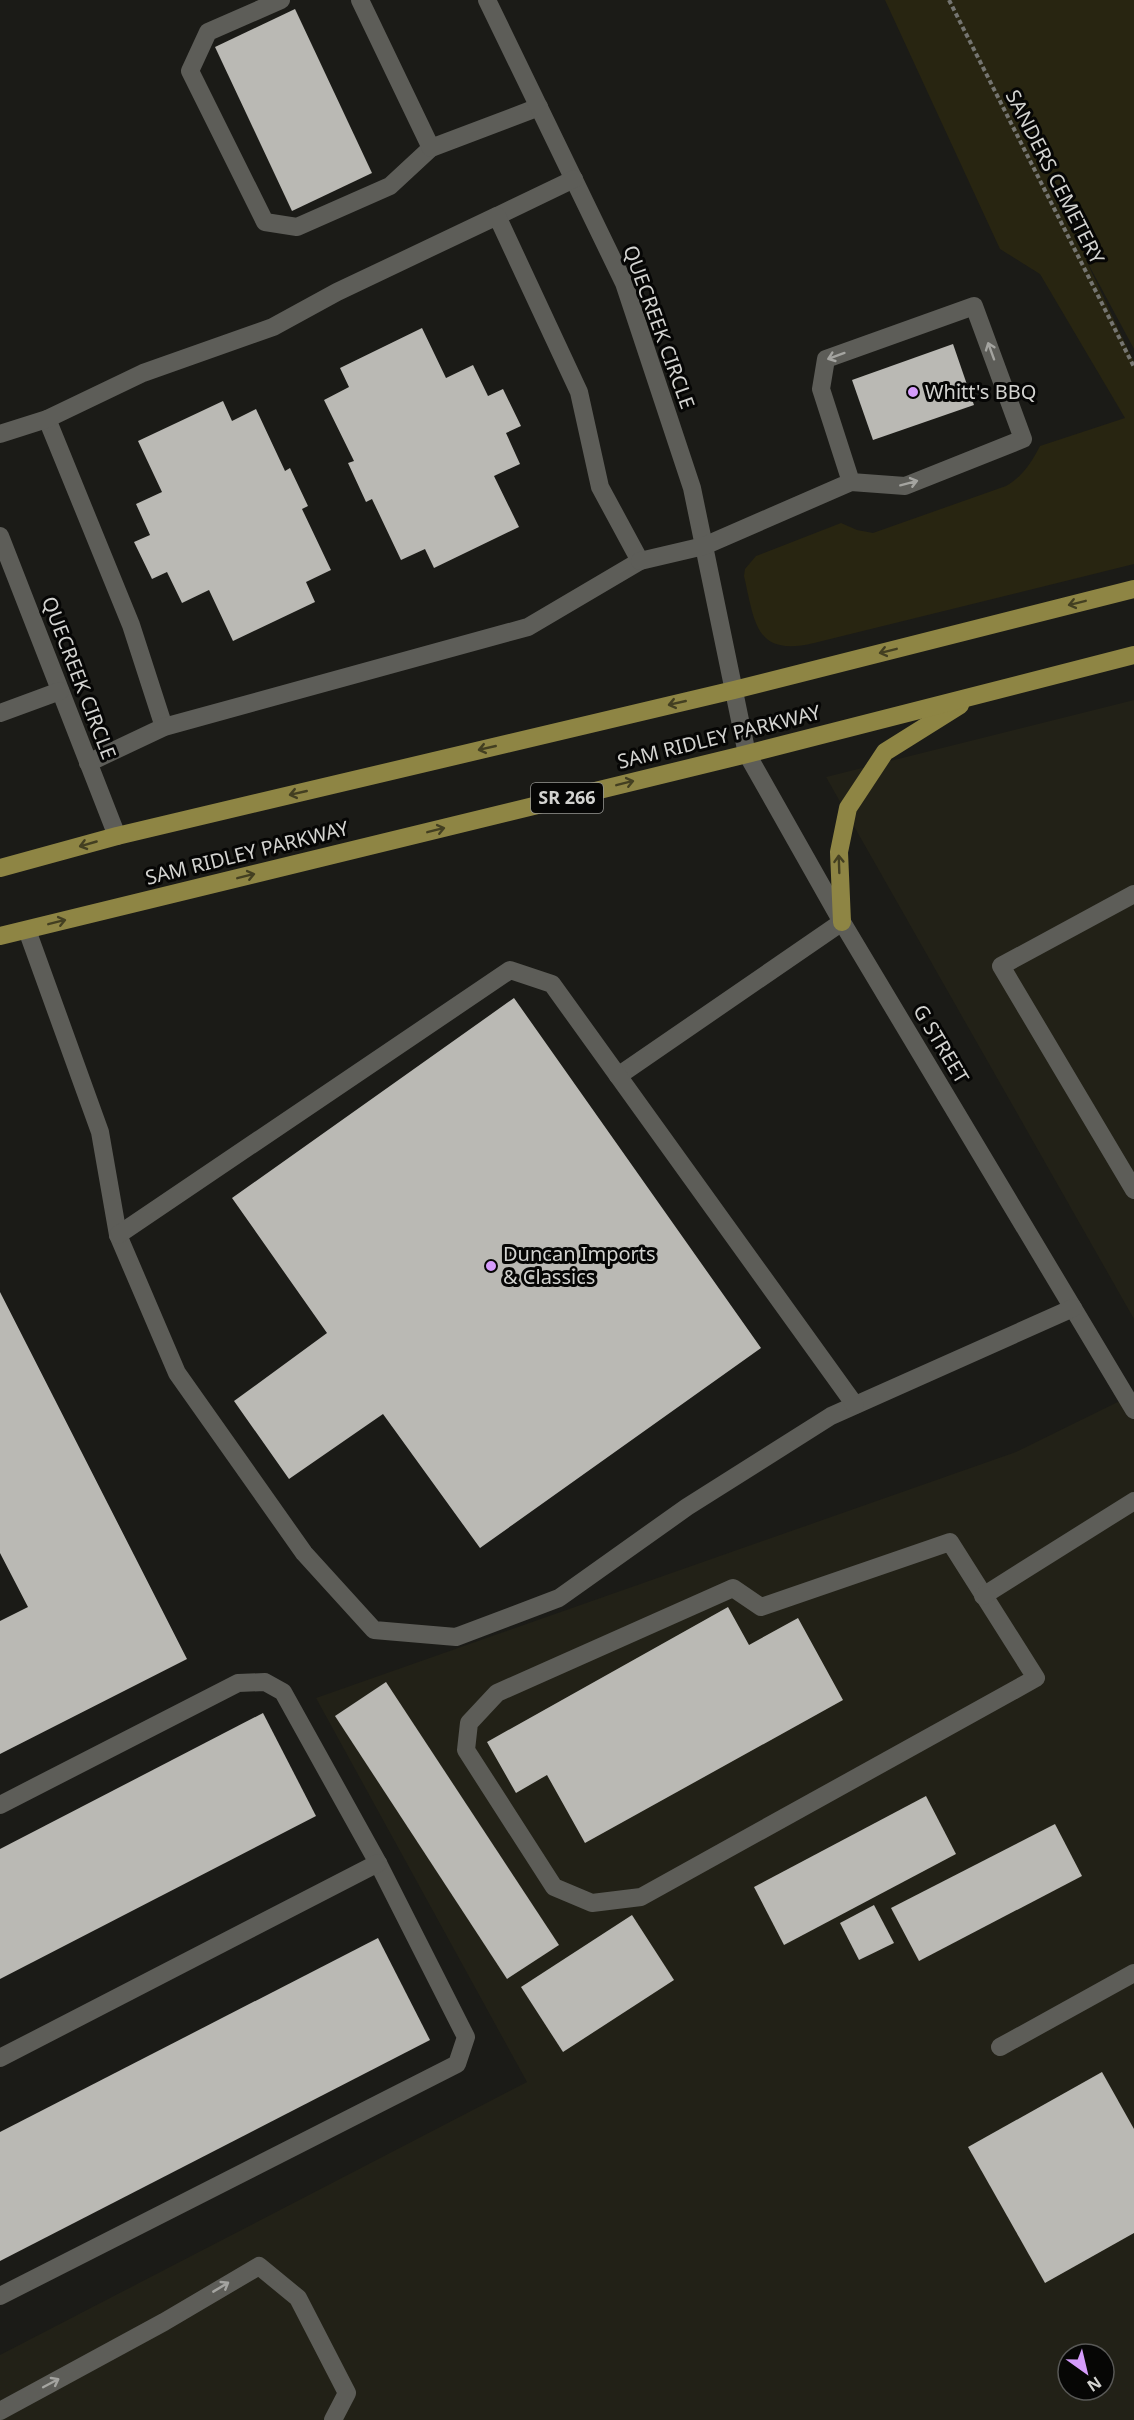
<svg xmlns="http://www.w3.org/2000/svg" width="1134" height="2420" font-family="'Noto Sans',sans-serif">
	<rect width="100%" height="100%" fill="#1b1b17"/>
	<g fill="#222117" fill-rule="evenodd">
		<polygon points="1134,700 1134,1319 826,777"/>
		<path d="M1134 1394V2420H0V2355L527 2082 316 1698 1016 1452ZM1068 2354H1104V2390H1068Z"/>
	</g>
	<path fill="#282511" d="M885 0H1134V349L1084 256 1134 362V564L814 643C755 657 755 623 744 576L745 569 756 556 841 523 857 530 873 533 1006 486C1024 475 1031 463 1040 446L1125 418 1040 274 1000 249Z"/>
	<g fill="#bab9b4">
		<polygon points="295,9 372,173 292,211 215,47"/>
		<polygon points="422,328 446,378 473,365 488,396 503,389 521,426 506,433 520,464 494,476 519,527 434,568 425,549 401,560 372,499 366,502 348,463 354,461 324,400 349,387 340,368"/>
		<polygon points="953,344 974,405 873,440 852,380"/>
		<polygon points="223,401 232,421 256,409 285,471 290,468 308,506 302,509 331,570 306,582 315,602 233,641 209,590 182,603 167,572 152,579 134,542 150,535 136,504 162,492 138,441"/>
		<polygon points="514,998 761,1348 480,1548 383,1414 289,1479 234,1401 327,1333 232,1198"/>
		<polygon points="0,1292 187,1659 0,1754 0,1621 28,1607 0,1553"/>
		<polygon points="728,1607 749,1645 798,1618 843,1700 585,1843 547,1775 516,1793 487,1742"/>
		<polygon points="386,1682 559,1945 507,1979 335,1716"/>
		<polygon points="263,1713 316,1816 0,1979 0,1849"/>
		<polygon points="926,1796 956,1854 784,1945 754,1887"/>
		<polygon points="1055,1824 1082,1876 919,1961 891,1908"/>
		<polygon points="874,1905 894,1943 859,1960 840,1923"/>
		<polygon points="632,1915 674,1980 563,2052 521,1987"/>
		<polygon points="378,1938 430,2040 0,2261 0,2132"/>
		<polygon points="1102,2072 1134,2129 1134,2233 1045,2283 968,2147"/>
	</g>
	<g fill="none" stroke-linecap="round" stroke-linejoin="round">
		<polyline stroke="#757571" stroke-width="4" stroke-dasharray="4.5 3" stroke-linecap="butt" points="949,0 1134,367"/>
		<g stroke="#5d5d58" stroke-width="18">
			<polyline points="281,0 208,32 190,71 265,222 297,227 390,186 431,148"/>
			<polyline points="360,0 431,148 539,107"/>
			<polyline points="487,0 624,283 692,488 747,754 842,922 1134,1410"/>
			<polyline points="497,216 574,179"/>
			<polyline points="47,419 131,625 164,727"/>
			<polyline points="0,434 47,419 143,373 273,327 337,292 497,216 579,392 600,487 640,561 528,627 164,727 88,763"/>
			<polyline points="0,536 117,836"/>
			<polyline points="640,561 704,546 851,482 905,486 1023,439 974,306 826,359 821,389 851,482"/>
			<polyline points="0,713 60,691"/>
			<polyline points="1134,894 1001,966 1134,1190"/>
			<polyline points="27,930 100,1132 118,1235 177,1373 304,1553 374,1630 456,1637 559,1598 687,1507 831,1416 1073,1308"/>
			<polyline points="618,1076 842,922"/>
			<polyline points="118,1235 510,970 552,984 855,1405"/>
			<polygon points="950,1542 1036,1678 641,1897 592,1903 554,1887 466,1750 469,1723 497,1693 733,1588 761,1607"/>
			<polyline points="983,1596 1134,1501"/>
			<polyline points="0,1805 238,1683 265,1682 283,1692 378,1863 466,2037 457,2064 0,2296"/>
			<polyline points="1000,2047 1134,1973"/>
			<polyline points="0,2058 378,1863"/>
			<polyline points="0,2411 164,2322 259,2266 298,2298 347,2393 333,2420"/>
		</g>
		<g stroke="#8e8544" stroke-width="18">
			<polyline points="0,868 117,836 734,690 1134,589"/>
			<polyline points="842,922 839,852 848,808 885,752 960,705"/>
			<polyline points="0,936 747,754 1134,655"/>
		</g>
	</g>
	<defs><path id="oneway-shaft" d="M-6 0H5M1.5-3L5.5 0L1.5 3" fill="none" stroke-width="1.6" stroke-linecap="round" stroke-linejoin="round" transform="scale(1.5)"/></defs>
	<g stroke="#a4a4a0">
		<use href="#oneway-shaft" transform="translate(991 351) rotate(-110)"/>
		<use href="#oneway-shaft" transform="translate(836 356) rotate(160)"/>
		<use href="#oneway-shaft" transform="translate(909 483) rotate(-15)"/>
		<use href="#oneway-shaft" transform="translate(221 2287) rotate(-31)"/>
		<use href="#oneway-shaft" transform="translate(51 2383) rotate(-28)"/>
	</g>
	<g stroke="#433f21">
		<use href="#oneway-shaft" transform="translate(1077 603) rotate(166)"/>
		<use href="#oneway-shaft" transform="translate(888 651) rotate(166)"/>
		<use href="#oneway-shaft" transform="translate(677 703) rotate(167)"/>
		<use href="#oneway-shaft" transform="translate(487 748) rotate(167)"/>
		<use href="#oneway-shaft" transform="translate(625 783) rotate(-14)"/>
		<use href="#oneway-shaft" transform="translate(298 793) rotate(167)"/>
		<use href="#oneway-shaft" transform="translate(436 830) rotate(-14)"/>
		<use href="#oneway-shaft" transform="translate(88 844) rotate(164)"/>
		<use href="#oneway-shaft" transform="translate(839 864) rotate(-92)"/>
		<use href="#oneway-shaft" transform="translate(246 876) rotate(-14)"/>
		<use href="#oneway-shaft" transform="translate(57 922) rotate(-14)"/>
	</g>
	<g fill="#d59cfb" stroke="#060605" stroke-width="2">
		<circle cx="913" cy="392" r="6"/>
		<circle cx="491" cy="1266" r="6"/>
	</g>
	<g text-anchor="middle" stroke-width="6" stroke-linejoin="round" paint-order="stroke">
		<rect fill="#060605" stroke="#969693" stroke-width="1.5" x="531" y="783" width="72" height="30" rx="4.5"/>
		<g font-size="18" font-weight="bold" fill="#d3d3d0">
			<text x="567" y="804">SR 266</text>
		</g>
		<g font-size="20" fill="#d3d3d0" stroke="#060605">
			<text transform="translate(1055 177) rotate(63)" y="7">SANDERS CEMETERY</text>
			<text transform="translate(659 327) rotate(70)" y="7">QUECREEK CIRCLE</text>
			<text transform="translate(79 678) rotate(69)" y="7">QUECREEK CIRCLE</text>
			<text transform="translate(719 737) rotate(-14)" y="7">SAM RIDLEY PARKWAY</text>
			<text transform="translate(247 853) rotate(-14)" y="7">SAM RIDLEY PARKWAY</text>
			<text transform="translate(941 1044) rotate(59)" y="7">G STREET</text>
		</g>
		<g font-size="20" fill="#d3d3d0" stroke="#060605" text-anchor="start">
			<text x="925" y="399">Whitt's BBQ</text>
			<text x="503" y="1261">Duncan Imports<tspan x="503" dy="23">&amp; Classics</tspan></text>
		</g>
	</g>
	<g transform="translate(1086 2372) rotate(146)"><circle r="28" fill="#060605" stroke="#585856" stroke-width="1.5"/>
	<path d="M0-4.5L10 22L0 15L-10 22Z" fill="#d59cfb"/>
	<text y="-9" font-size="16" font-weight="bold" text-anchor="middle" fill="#d3d3d0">N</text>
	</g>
</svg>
